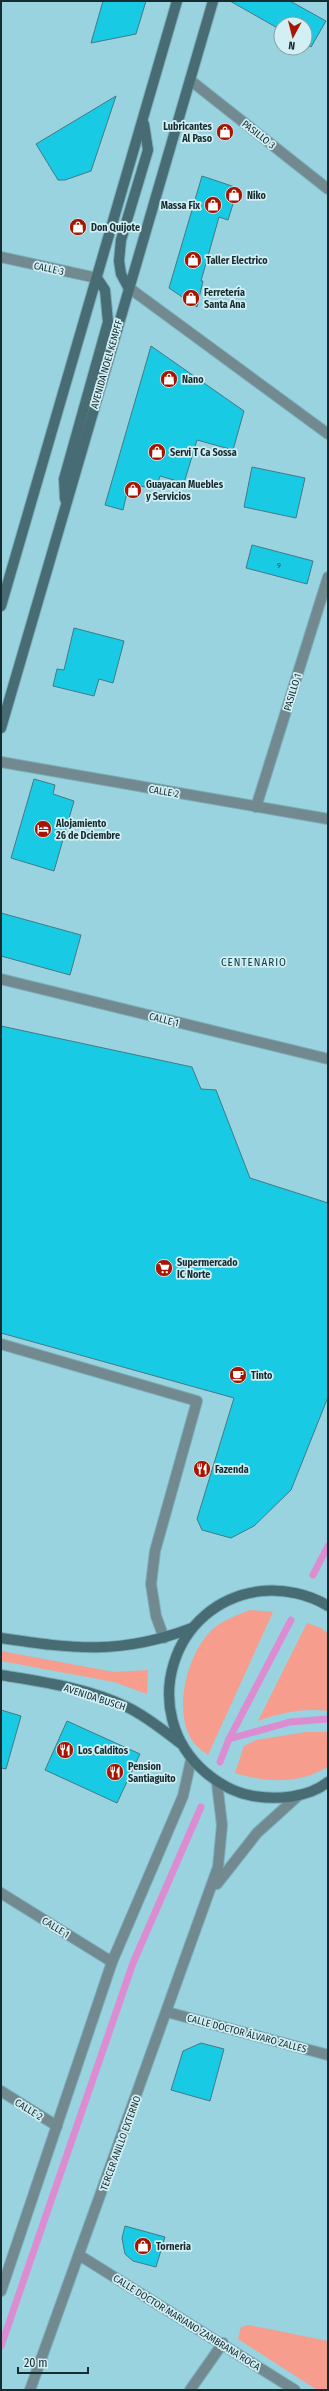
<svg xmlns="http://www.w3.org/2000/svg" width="329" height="2391" font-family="'Fira Sans Condensed',sans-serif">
	<rect width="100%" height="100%" fill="#99d3df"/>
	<g fill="#f69d8d">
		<path d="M250 1610 273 1612 208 1755C204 1752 200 1749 196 1745 170 1717 187 1651 214 1628 225 1619 238 1615 250 1610Z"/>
		<path d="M307 1623 321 1628 328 1634V1711C304 1708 280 1713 258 1721Z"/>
		<polygon points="1,1651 114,1672 148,1670 147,1694 114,1682 1,1661"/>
		<path d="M306 1732H328V1767C297 1784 269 1783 235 1773L244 1746 256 1740Z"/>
		<polygon points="249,2325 328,2341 328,2390 317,2390 238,2339 241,2327"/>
	</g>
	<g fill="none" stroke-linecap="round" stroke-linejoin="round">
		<g stroke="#dc8dd2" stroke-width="7">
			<polyline points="313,1575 328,1546"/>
			<polyline points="229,1739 290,1722 328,1719"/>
			<polyline points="220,1762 229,1739 291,1620"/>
			<polyline points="1,2346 133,1963 201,1807"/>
		</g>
	</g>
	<g fill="#18cae3" stroke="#427b86">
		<polygon points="103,1 146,1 136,34 91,43"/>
		<polygon points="230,1 290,1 326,21 311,47 305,44 305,24 281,24 281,30"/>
		<polygon points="116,96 91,171 65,180 58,180 36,144"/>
		<polygon points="202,176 238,188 228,220 219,217 201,281 203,281 197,307 169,288"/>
		<polygon points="151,346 244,411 233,450 197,440 184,483 160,476 156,489 129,484 123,510 105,505"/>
		<polygon points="252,467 305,478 296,518 244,507"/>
		<polygon points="252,545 313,561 307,584 246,568"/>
		<polygon points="74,628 124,641 113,683 99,679 94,696 53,686 57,669 64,670"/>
		<polygon points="34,779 55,785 53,794 74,801 54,871 11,858"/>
		<polygon points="1,913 81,935 70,975 1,956"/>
		<polygon points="1,1026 192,1067 201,1089 216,1090 250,1178 328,1203 328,1397 291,1490 254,1526 231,1538 202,1530 197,1519 234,1398 1,1333"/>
		<polygon points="1,1710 21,1716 6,1769 1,1768"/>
		<polygon points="67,1721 140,1754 117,1803 45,1770"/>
		<polygon points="201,2043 224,2049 210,2101 171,2090 183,2051"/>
		<polygon points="125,2226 165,2237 156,2267 133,2261 125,2254 122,2238"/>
	</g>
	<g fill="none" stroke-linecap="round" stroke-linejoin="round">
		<defs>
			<g id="service">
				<polyline points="1,1344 197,1401 155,1551 151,1584 156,1616 164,1638"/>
				<polyline points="1,2291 112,1962 183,1796 191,1760"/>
			</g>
			<g id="minor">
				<polyline points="190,80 328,189"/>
				<polyline points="1,257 97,278"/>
				<polyline points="128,287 328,434"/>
				<polyline points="1,762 328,819"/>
				<polyline points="256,807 328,577"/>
				<polyline points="1,979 328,1059"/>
				<polyline points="1,1893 112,1962"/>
				<polyline points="167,2012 328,2055"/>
				<polyline points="1,2091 57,2126"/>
				<polyline points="79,2255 295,2390"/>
				<polyline points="190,2390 223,2343"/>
			</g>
			<g id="tertiary">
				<polyline points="217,1884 257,1833 299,1795"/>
				<polyline points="30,2390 218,1867 222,1825 217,1783"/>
			</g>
			<g id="secondary">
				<polyline points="128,287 121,274 119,261 121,240 148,150 144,124"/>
				<polyline points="65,499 64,479 108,322 105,290 97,278"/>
				<polyline points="1,606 177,1"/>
				<polyline points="1,728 213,1"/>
				<path d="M328 1606C309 1594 284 1589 262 1591 171 1601 137 1713 205 1772 219 1784 235 1793 253 1796 277 1800 308 1798 328 1782"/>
				<path d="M1 1638C74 1649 121 1655 192 1628"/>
				<path d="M1 1675C43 1682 88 1688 127 1707 146 1716 163 1730 180 1743"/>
			</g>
		</defs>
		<use href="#service" stroke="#7caeb9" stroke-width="12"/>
		<use href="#minor" stroke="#7caeb9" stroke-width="12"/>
		<use href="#tertiary" stroke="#7caeb9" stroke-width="12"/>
		<use href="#secondary" stroke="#7caeb9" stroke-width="12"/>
		<use href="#service" stroke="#728a8f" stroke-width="10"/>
		<use href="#minor" stroke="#728a8f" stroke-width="10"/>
		<use href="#tertiary" stroke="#728a8f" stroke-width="10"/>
		<use href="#secondary" stroke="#486c73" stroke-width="10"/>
	</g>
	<defs>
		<symbol id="shop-disc" viewBox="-11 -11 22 22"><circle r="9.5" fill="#a71501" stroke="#d2eff4"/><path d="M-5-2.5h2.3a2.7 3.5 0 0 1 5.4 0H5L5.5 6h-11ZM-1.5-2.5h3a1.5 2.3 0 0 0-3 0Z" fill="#fff"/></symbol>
		<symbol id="hotel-disc" viewBox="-11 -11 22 22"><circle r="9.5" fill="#a71501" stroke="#d2eff4"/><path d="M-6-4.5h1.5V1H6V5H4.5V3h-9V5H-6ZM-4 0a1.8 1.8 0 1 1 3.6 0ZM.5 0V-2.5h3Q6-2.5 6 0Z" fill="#fff"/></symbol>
		<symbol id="supermarket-disc" viewBox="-11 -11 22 22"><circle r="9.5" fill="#a71501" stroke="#d2eff4"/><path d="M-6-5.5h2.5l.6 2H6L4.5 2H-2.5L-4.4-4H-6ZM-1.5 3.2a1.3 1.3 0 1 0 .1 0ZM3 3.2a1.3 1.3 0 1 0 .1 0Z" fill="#fff"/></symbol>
		<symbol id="cafe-disc" viewBox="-11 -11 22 22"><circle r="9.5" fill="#a71501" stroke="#d2eff4"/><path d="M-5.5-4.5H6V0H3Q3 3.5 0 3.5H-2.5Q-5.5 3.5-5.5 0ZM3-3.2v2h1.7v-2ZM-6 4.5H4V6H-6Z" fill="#fff"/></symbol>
		<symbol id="restaurant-disc" viewBox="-11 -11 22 22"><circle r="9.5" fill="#a71501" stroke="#d2eff4"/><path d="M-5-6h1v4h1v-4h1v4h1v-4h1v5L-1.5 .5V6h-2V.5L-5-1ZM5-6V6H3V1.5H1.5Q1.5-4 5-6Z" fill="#fff"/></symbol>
	</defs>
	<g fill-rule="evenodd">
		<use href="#shop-disc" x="215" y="122" width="20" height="20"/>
		<use href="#shop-disc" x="224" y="185" width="20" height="20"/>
		<use href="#shop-disc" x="203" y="195" width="20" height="20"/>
		<use href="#shop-disc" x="68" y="217" width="20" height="20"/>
		<use href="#shop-disc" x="183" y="250" width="20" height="20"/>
		<use href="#shop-disc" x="181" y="288" width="20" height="20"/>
		<use href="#shop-disc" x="159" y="369" width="20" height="20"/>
		<use href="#shop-disc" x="147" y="442" width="20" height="20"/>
		<use href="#shop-disc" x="123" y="480" width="20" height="20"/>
		<use href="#hotel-disc" x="33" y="819" width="20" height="20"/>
		<use href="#supermarket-disc" x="154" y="1258" width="20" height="20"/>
		<use href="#cafe-disc" x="228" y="1365" width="20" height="20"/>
		<use href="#restaurant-disc" x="192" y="1459" width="20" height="20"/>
		<use href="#restaurant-disc" x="55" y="1740" width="20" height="20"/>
		<use href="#restaurant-disc" x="105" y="1762" width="20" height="20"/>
		<use href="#shop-disc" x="133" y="2236" width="20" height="20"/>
	</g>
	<g text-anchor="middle" stroke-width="3.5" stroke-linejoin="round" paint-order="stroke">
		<g font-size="8" fill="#16545e">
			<text x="279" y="568">9</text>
		</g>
		<g font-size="10" font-weight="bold" fill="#152c31" stroke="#d2eff4" text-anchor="start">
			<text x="212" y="130" text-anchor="end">Lubricantes<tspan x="212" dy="12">Al Paso</tspan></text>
			<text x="247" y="199">Niko</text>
			<text x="200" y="209" text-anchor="end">Massa Fix</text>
			<text x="91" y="231">Don Quijote</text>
			<text x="206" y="264">Taller Electrico</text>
			<text x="204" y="296">Ferretería<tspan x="204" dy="12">Santa Ana</tspan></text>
			<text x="182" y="383">Nano</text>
			<text x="170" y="456">Servi T Ca Sossa</text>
			<text x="146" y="488">Guayacan Muebles<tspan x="146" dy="12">y Servicios</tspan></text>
			<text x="56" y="827">Alojamiento<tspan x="56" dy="12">26 de Dciembre</tspan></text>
			<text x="177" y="1266">Supermercado<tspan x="177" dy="12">IC Norte</tspan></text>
			<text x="251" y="1379">Tinto</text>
			<text x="215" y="1473">Fazenda</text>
			<text x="78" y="1754">Los Calditos</text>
			<text x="128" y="1770">Pension<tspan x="128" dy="12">Santiaguito</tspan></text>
			<text x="156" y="2250">Torneria</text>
		</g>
		<g font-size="10" fill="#152c31" stroke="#d2eff4">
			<text transform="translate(259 134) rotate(38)" y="4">PASILLO 3</text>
			<text transform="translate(49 268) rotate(12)" y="4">CALLE 3</text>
			<text transform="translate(106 364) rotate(-74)" y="4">AVENIDA NOEL KEMPFF</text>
			<text transform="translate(292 692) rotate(-73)" y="4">PASILLO 1</text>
			<text transform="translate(164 791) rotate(10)" y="4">CALLE 2</text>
			<text transform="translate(164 1019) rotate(14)" y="4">CALLE 1</text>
			<text transform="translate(95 1697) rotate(18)" y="4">AVENIDA BUSCH</text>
			<text transform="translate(56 1927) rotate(32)" y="4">CALLE 1</text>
			<text transform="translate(247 2033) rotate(15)" y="4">CALLE DOCTOR ÁLVARO ZALLES</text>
			<text transform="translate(29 2109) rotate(32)" y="4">CALLE 2</text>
			<text transform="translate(120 2143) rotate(-70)" y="4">TERCER ANILLO EXTERNO</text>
			<text transform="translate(187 2322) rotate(32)" y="4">CALLE DOCTOR MARIANO ZAMBRANA ROCA</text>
		</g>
		<g font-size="11" letter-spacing="1" fill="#05353c" stroke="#d2eff4">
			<text x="254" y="966">CENTENARIO</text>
		</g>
	</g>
	<rect width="329" height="2391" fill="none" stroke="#152c31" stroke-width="4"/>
	<g transform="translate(293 36) rotate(187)"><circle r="19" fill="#d2eff4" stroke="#86a1a6"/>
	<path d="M0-3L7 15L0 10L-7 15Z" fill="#a71501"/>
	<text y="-6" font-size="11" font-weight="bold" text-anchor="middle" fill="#152c31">N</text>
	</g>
	<path d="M18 2367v6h70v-6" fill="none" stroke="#152c31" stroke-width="2"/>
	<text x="24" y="2367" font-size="12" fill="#152c31" stroke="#d2eff4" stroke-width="3" paint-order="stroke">20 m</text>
</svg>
